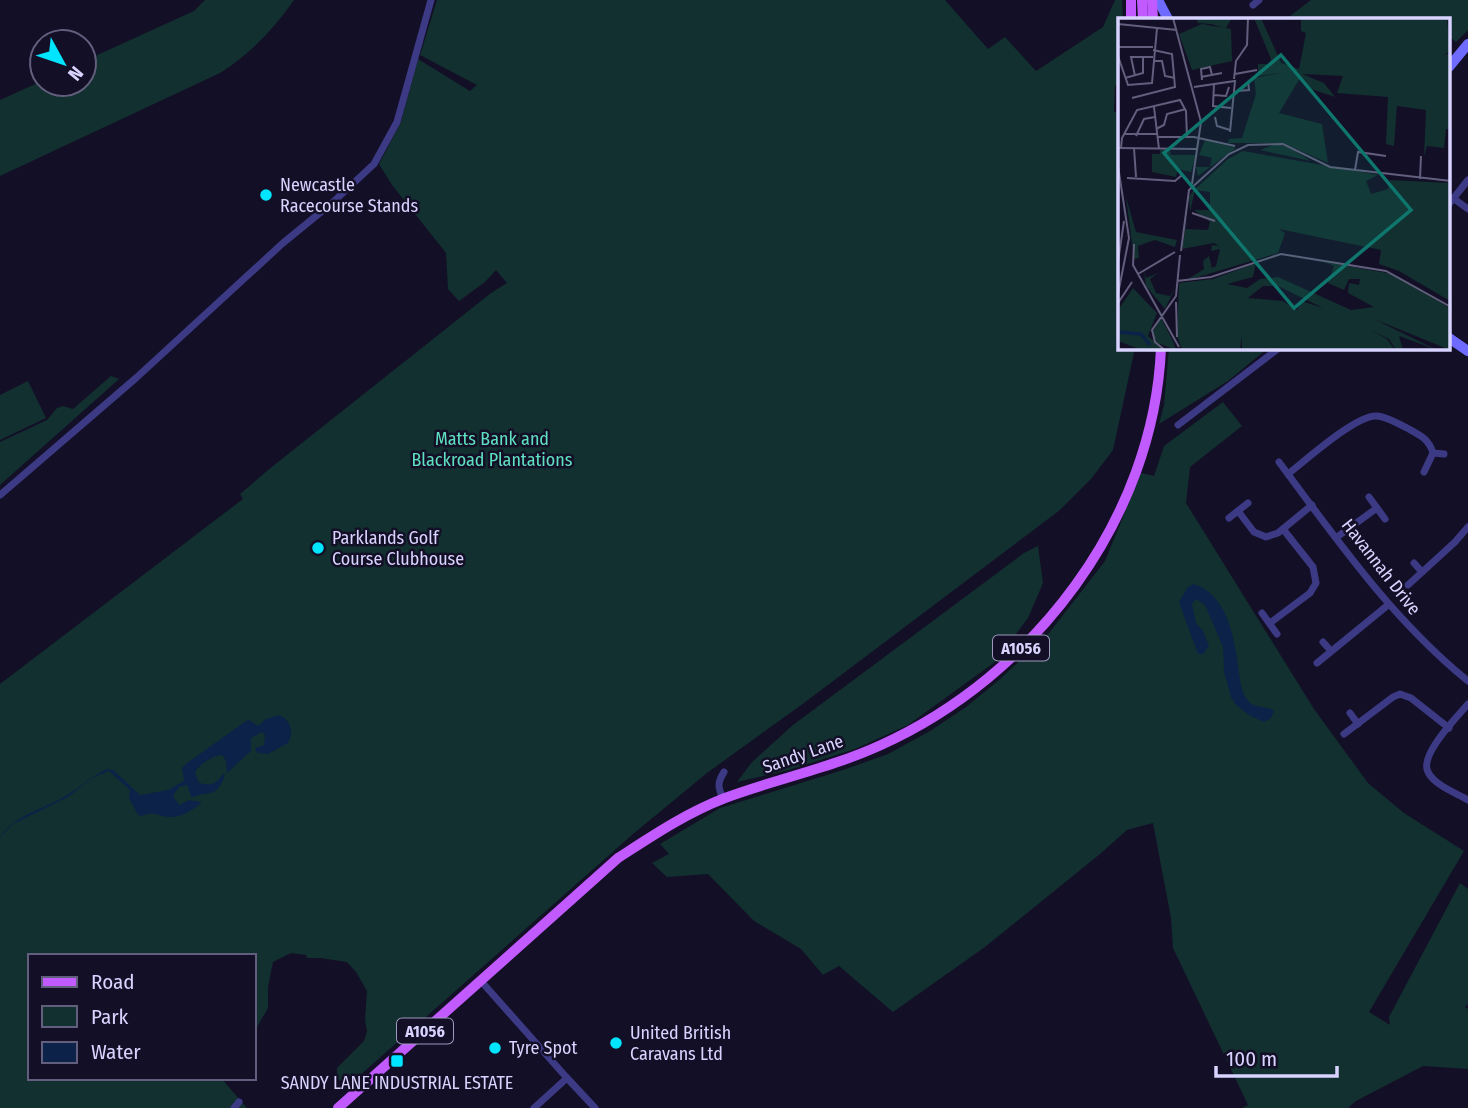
<svg xmlns="http://www.w3.org/2000/svg" width="1468" height="1108" font-family="'Fira Sans Condensed',sans-serif">
	<rect width="100%" height="100%" fill="#130f26"/>
	<g fill="#12302f">
		<path d="M205 0H294C274 29 250 54 220 73L0 176V100L42 81V84H84V61L194 11Z"/>
		<polygon points="437,0 945,0 988,49 1005,37 1036,71 1103,27 1115,0 1122,0 1123,19 1120,19 1120,80 1115,86 1114,111 1120,116 1120,348 1135,348 1113,450 1091,479 1060,510 804,703 707,773 633,834 349,1085 337,1079 337,1068 364,1041 367,1031 365,1020 367,991 356,972 347,962 320,958 307,958 306,955 291,953 273,962 268,987 268,1008 254,1032 254,956 30,956 30,1078 221,1078 247,1108 0,1108 0,684 235,505 243,499 240,494 273,466 491,293 507,283 496,270 485,282 459,301 448,289 446,253 392,185 379,164 401,122 418,59 470,91 477,85 420,55"/>
		<polygon points="1311,0 1468,0 1468,30 1456,42 1449,36 1449,19 1286,19"/>
		<polygon points="1169,348 1268,348 1228,381 1159,424 1164,405"/>
		<polygon points="111,376 119,379 0,485 0,442 47,420 57,408 63,406 73,409"/>
		<polygon points="28,381 46,418 0,440 0,395"/>
		<polygon points="1223,402 1242,426 1190,467 1186,503 1314,709 1368,783 1404,813 1464,851 1369,1012 1390,1025 1389,1017 1460,883 1468,889 1468,1004 1465,1007 1468,1009 1468,1069 1423,1066 1356,1101 1348,1108 1242,1108 1248,1105 1173,948 1171,918 1153,823 1127,830 1100,854 985,947 893,1012 839,966 823,975 801,949 754,921 708,874 667,877 652,863 669,854 660,844 720,808 843,770 888,754 930,731 966,707 999,680 1049,633 1105,561 1141,473 1154,476 1164,446"/>
		<polygon points="1038,546 1043,583 1028,618 995,662 908,725 855,749 789,770 737,782 752,762 793,725 1024,553"/>
	</g>
	<g fill="#0c2248">
		<path d="M1193 584C1226 593 1234 635 1238 665 1240 678 1240 692 1249 702 1256 709 1266 705 1274 711L1271 718 1264 722 1249 715 1236 705 1231 697 1224 672 1223 647 1205 605 1196 599 1192 604 1196 623 1203 631 1209 646 1203 654H1198L1179 602 1187 588Z"/>
		<path d="M278 715C290 718 295 732 288 743L268 754 257 753 255 748 264 745 265 735 262 732 251 738V751L227 773 226 761 222 755C213 755 198 765 195 773L199 783C212 786 216 784 223 774L225 775C216 801 207 789 192 798L187 785 179 787 173 796 179 805 189 800 202 802C194 809 181 818 170 817 155 817 159 810 141 816L138 815 129 798 130 790 109 771 92 778 68 797 13 824 0 837C16 813 47 809 70 793 83 785 93 775 107 769L113 770 140 795 168 790 184 781 182 768 187 763 246 721 249 720 258 726 266 719Z"/>
	</g>
	<g fill="none" stroke-linecap="round" stroke-linejoin="round">
		<g stroke="#3d3a85" stroke-width="7">
			<polyline points="1253,5 1259,0"/>
			<polyline points="1453,198 1468,209"/>
			<polyline points="1449,204 1468,180"/>
			<polyline points="1178,425 1279,348"/>
			<path d="M1279 462C1337 540 1392 619 1468 681"/>
			<polyline points="1424,472 1433,453 1444,454"/>
			<path d="M1288 474C1306 460 1357 414 1377 416 1388 417 1398 424 1407 428 1420 435 1429 439 1433 453"/>
			<polyline points="0,495 136,378 283,243 332,203 374,164 397,122 431,0"/>
			<polyline points="1369,497 1385,519"/>
			<polyline points="1238,511 1254,532 1266,537 1278,533 1312,505"/>
			<polyline points="1229,518 1248,503"/>
			<polyline points="1337,537 1377,508"/>
			<polyline points="1414,563 1422,572"/>
			<polyline points="1408,585 1455,542 1468,527"/>
			<polyline points="1262,613 1277,634"/>
			<polyline points="1270,623 1310,593 1316,583 1313,567 1283,529"/>
			<polyline points="1323,642 1331,651"/>
			<polyline points="1317,663 1388,605"/>
			<path d="M1468 704C1457 717 1419 755 1428 772 1434 785 1456 793 1468 800"/>
			<polyline points="1350,713 1358,724"/>
			<polyline points="1344,734 1393,697 1400,694 1411,698 1449,728"/>
			<path d="M723 799C718 787 717 783 724 772"/>
			<polyline points="480,980 567,1078 534,1108"/>
			<polyline points="567,1078 595,1108"/>
			<polyline points="234,1108 239,1102"/>
		</g>
		<g stroke="#6f6bff" stroke-width="10">
			<polyline points="1158,0 1168,19"/>
			<polyline points="1449,67 1468,44"/>
			<polyline points="1449,338 1468,351"/>
		</g>
		<g stroke="#c25bff" stroke-width="10">
			<polyline points="1131,0 1131,19"/>
			<polyline points="1142,0 1143,19"/>
			<polyline points="1152,0 1153,19"/>
			<path d="M338 1108 618 858C652 836 686 813 725 798 776 779 831 768 881 745 1034 676 1154 519 1161 348"/>
		</g>
	</g>
	<g fill="#00e5ff" stroke="#130f26" stroke-width="2.5">
		<circle cx="266" cy="195" r="7"/>
		<circle cx="318" cy="548" r="7"/>
		<circle cx="616" cy="1043" r="7"/>
		<circle cx="495" cy="1048" r="7"/>
		<rect x="390" y="1054" width="14" height="14" rx="3.5"/>
	</g>
	<g text-anchor="middle" stroke-width="5" stroke-linejoin="round" paint-order="stroke">
		<g fill="#130f26" stroke="#9e99be" stroke-width="2">
			<rect x="993" y="635.5" width="56" height="25" rx="5"/>
			<rect x="397" y="1018.5" width="56" height="25" rx="5"/>
		</g>
		<g font-size="16" font-weight="bold" fill="#d9d4ff">
			<text x="1021" y="654">A1056</text>
			<text x="425" y="1037">A1056</text>
		</g>
		<g font-size="18" fill="#d9d4ff" stroke="#130f26" text-anchor="start">
			<text x="280" y="191">Newcastle<tspan x="280" dy="21">Racecourse Stands</tspan></text>
			<text x="332" y="544">Parklands Golf<tspan x="332" dy="21">Course Clubhouse</tspan></text>
			<text x="630" y="1039">United British<tspan x="630" dy="21">Caravans Ltd</tspan></text>
			<text x="509" y="1054">Tyre Spot</text>
			<text x="397" y="1089" text-anchor="middle">SANDY LANE INDUSTRIAL ESTATE</text>
		</g>
		<g font-size="18" fill="#5fe0c0" stroke="#130f26">
			<text x="492" y="445">Matts Bank and<tspan x="492" dy="21">Blackroad Plantations</tspan></text>
		</g>
		<g font-size="18" fill="#d9d4ff" stroke="#130f26">
			<text transform="translate(1381 567) rotate(52)" y="6">Havannah Drive</text>
			<text transform="translate(803 754) rotate(-19)" y="6">Sandy Lane</text>
		</g>
	</g>
	<g transform="translate(1118 18)">
		<rect width="332" height="332" fill="#130f26"/>
		<path d="M78 0H114L108 10 113 11 114 43 74 52 61 16 84 6 106 10 93 6 80 5ZM136 0H143L163 45 181 51 188 15 183 13V0H329L332 33 326 37 332 35 333 111H328L326 130 309 128 306 138 308 92 279 88 276 128 268 126 270 79 219 75 225 58 184 56 206 65 217 79 193 71 182 60 161 95 204 106 210 145 165 125H110L111 121 124 120 138 76 136 60 162 55 140 58V46H152L153 41ZM87 122 118 130 80 158 78 149H92L94 140 81 137ZM158 126 172 130 193 143 142 132ZM42 132H52L53 137H78L73 154 60 151 58 159 34 154V136H42ZM125 133 260 157 248 163 253 176 270 171 272 162 332 165V283L281 253 261 246 263 232 161 211 167 215 160 235 67 263 86 251 85 243 91 238 94 250 98 248 102 231 93 233 94 227 101 228 96 225 64 231 69 200 68 211 90 212 92 204 76 192H92V174L77 172 72 194 71 179 74 174 110 141ZM8 179 18 214 59 222 57 229 37 222 20 228 21 240 16 241ZM206 244 275 256 332 290V332L256 301 319 332 281 318 285 332H278L271 321 251 311 269 321 277 332H124V317L122 332H64L59 318 61 265 95 261 138 245 135 259 109 266 129 270 142 261 160 259 233 292 256 289 230 275 231 265 241 267 242 261H231L226 272 210 265 216 248ZM145 268H160L205 290 183 283 179 292 165 283 130 280ZM26 253 28 260 40 255 32 261 38 275 52 278 57 270 47 291 28 268ZM15 270 39 295 30 318 47 332H24L0 323V292ZM43 300 55 323 58 332 39 325 34 315Z" fill="#12302f" fill-rule="evenodd"/>
		<path fill="none" stroke="#0c2248" stroke-width="3.5" d="M0 314 23 316 32 327"/>
		<path fill="none" stroke="#625e7d" stroke-width="2" d="M55 0 83 104 74 166M0 6 59 12M0 29H35M0 38 10 67 34 65 39 10M35 43H44L47 58 57 60M117 56 139 52M17 58 13 39H35M83 59 104 55M7 60 25 55V40M116 61 118 43 129 27 130 0M84 62 83 51 92 49 94 57M96 66 95 88 113 90M76 69 117 63 112 114M118 73 131 72 130 63M96 77 108 78 111 69M14 80 57 69 54 36 35 32M36 89 41 131M97 99 99 108 112 112M38 111 46 107 49 96 68 91M6 116H39M18 118 26 101 37 99M40 119H76L117 128M0 130 79 131M3 130 4 120 19 92 62 82 68 93 69 119M16 130 18 159M0 148 11 220 0 276M237 152 240 134 268 138M9 160 57 163 64 157M302 161 303 138M74 195 97 203M63 233 71 172 111 136 130 127 165 126 212 149 333 163M0 244 6 203M15 247 61 329M15 248 16 226M20 256 57 234M59 263 93 259 163 236 268 253 333 289M58 284 59 319M0 285 14 264M48 333 37 324 34 312 58 278 62 237"/>
		<path fill="#0f766e" fill-opacity="0.15" stroke="#0f766e" stroke-width="3.5" d="M163 37 293 192 176 290 46 135Z"/>
		<rect width="332" height="332" fill="none" stroke="#d9d4ff" stroke-width="3.5"/>
	</g>
	<rect x="28" y="954" width="228" height="126" fill="#130f26" stroke="#625e7d" stroke-width="2"/>
	<rect x="42" y="977" width="35" height="10" fill="#c25bff" stroke="#625e7d" stroke-width="2"/>
	<text x="91" y="989" font-size="21" fill="#d9d4ff">Road</text>
	<rect x="42" y="1006" width="35" height="21" fill="#12302f" stroke="#625e7d" stroke-width="2"/>
	<text x="91" y="1024" font-size="21" fill="#d9d4ff">Park</text>
	<rect x="42" y="1042" width="35" height="21" fill="#0c2248" stroke="#625e7d" stroke-width="2"/>
	<text x="91" y="1059" font-size="21" fill="#d9d4ff">Water</text>
	<g transform="translate(63 63) rotate(130)"><circle r="33" fill="#130f26" stroke="#625e7d" stroke-width="2"/>
	<path d="M0-5L12 26L0 18L-12 26Z" fill="#00e5ff"/>
	<text y="-10" font-size="19" font-weight="bold" text-anchor="middle" fill="#d9d4ff">N</text>
	</g>
	<path d="M1216 1066v10h121v-10" fill="none" stroke="#d9d4ff" stroke-width="3.5"/>
	<text x="1226" y="1066" font-size="21" fill="#d9d4ff" stroke="#130f26" stroke-width="5" paint-order="stroke">100 m</text>
</svg>
